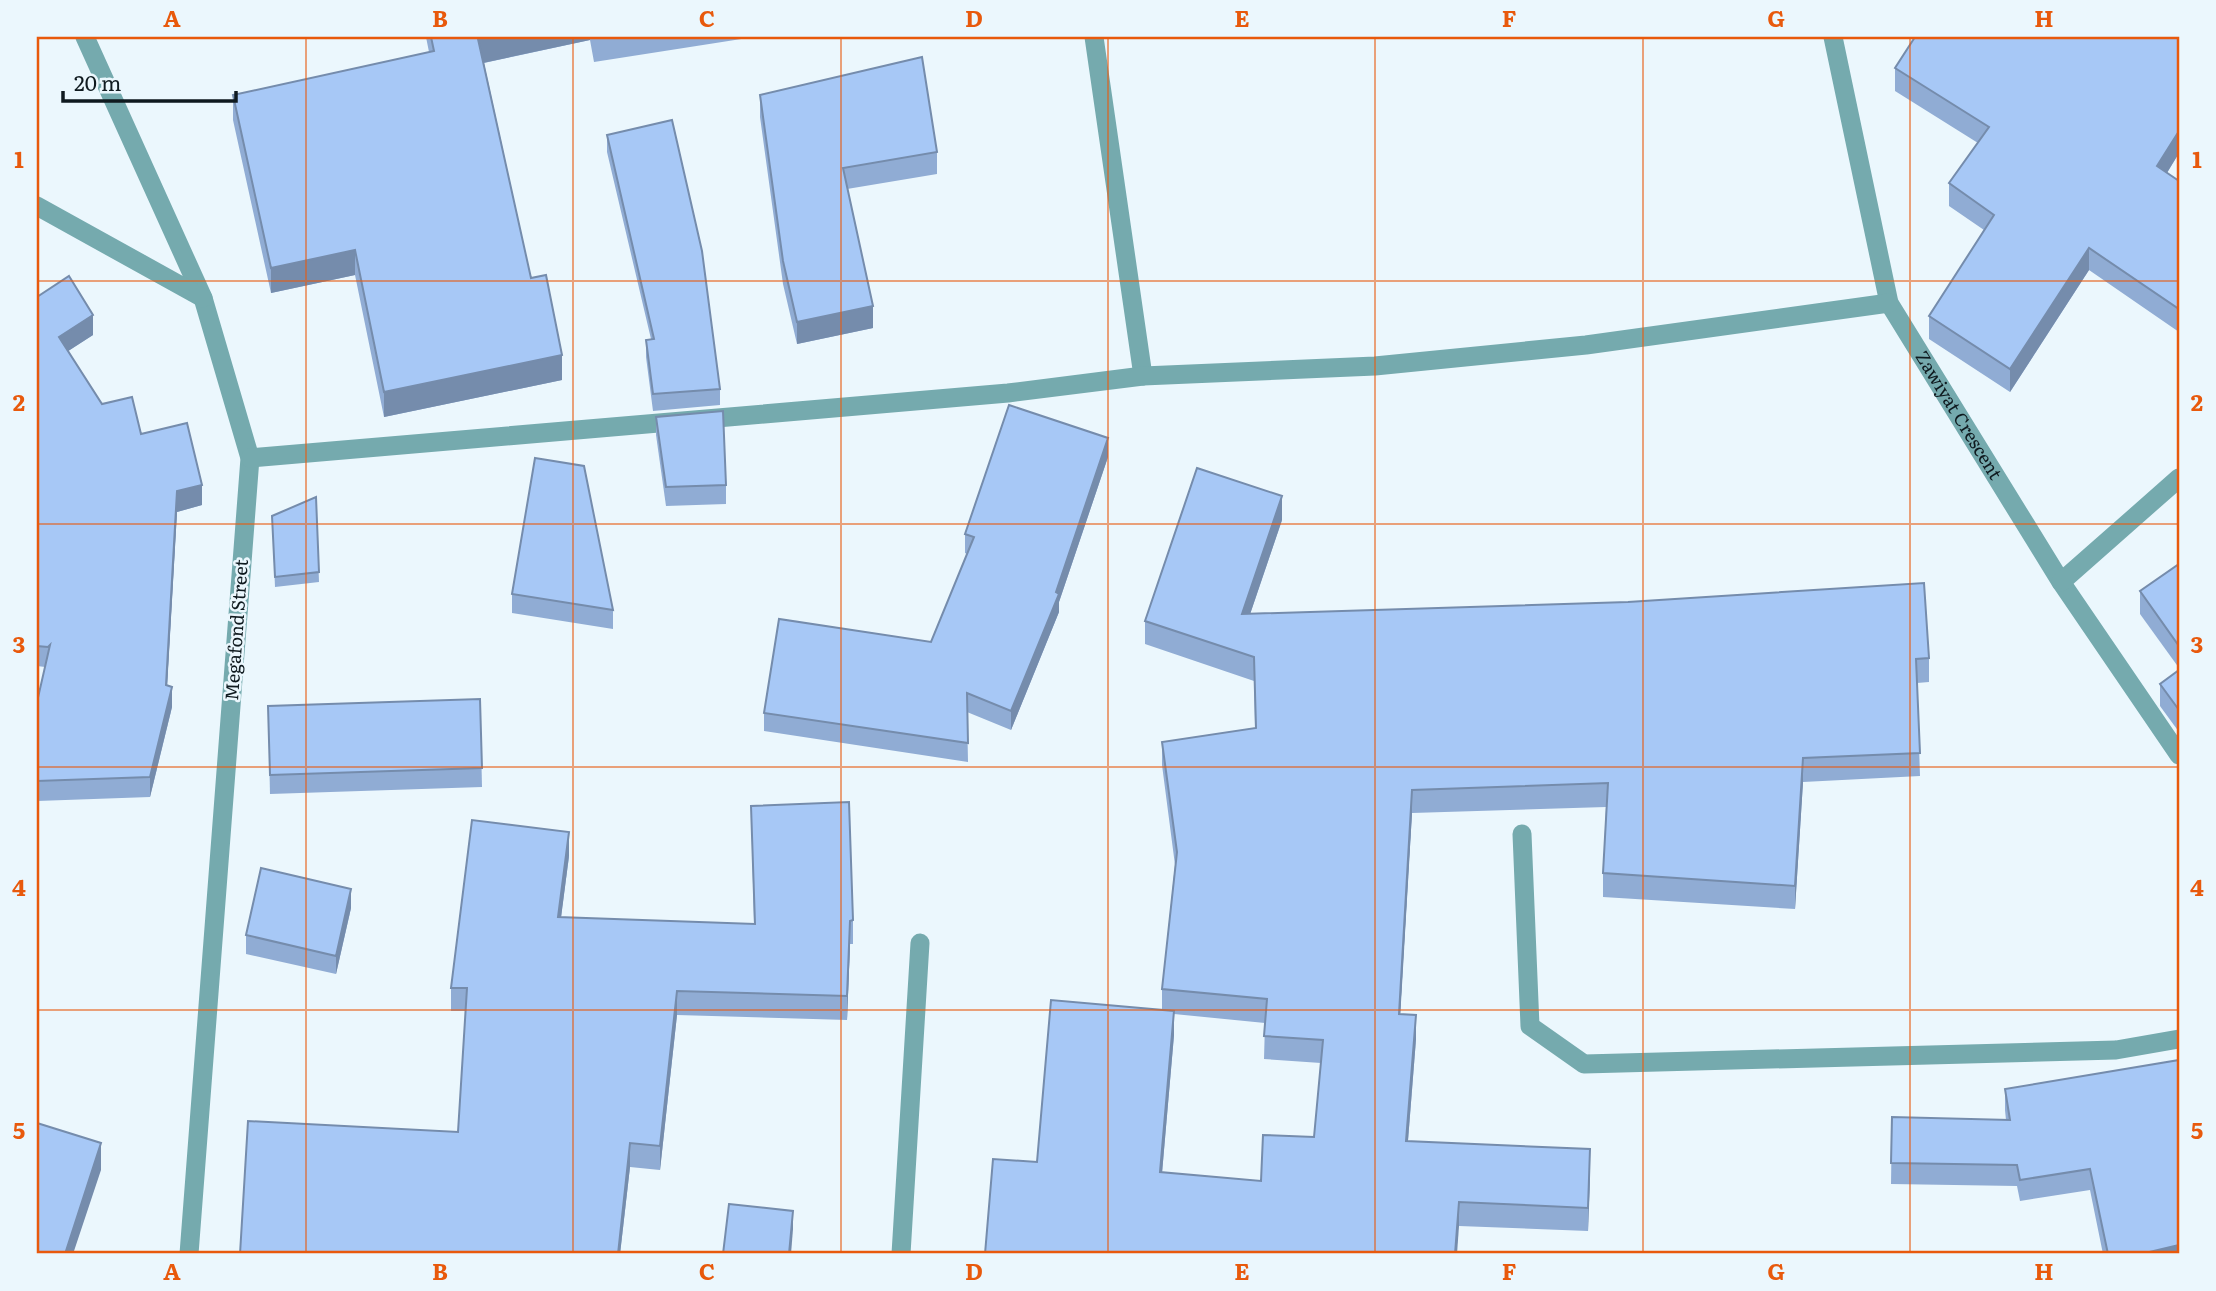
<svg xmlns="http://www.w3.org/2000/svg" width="2216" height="1291" font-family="Literata,serif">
	<rect width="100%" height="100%" fill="#ebf7fd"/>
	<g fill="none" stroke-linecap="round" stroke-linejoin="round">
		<g stroke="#75aaae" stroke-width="19">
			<polyline points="85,37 203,298 250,458 189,1254"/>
			<polyline points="1094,37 1143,376"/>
			<path id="s1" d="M1833 37 1889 303 2061 582 2179 755"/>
			<polyline points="37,206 203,298"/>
			<polyline points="250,458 1008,393 1143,376 1375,366 1586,345 1889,303"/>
			<polyline points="2061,582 2179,478"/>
			<polyline points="1522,834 1530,1026 1584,1064 2116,1050 2179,1039"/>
			<polyline points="901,1254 920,943"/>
		</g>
	</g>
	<g fill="#90acd4" fill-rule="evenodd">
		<polygon points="426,37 754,37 594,62 590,40 484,63 531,278 562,380 384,417 355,275 271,293 233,120 233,95 429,52"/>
		<polygon points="2179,37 2179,153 2167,173 2179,181 2179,332 2089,270 2010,392 1929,339 1929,316 1984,230 1949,206 1949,183 1978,143 1895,91 1895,68"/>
		<polygon points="760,95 937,152 937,174 847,189 873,328 797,344 783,284 760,117"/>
		<polygon points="607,135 720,389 720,405 653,411 646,357 646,340 651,339 607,152"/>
		<polygon points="37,297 93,335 68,351 102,404 141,434 202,505 177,512 167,686 172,707 150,797 37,801 37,702 45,667 37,666"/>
		<polygon points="656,417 726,485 726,504 666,506 656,435"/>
		<polygon points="1108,457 1059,602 1059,612 1011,730 967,712 968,762 764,731 764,713 931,642 967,554 965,553 965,534"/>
		<polygon points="316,497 319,582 275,587 272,516"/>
		<path d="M1282 520 1250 614 1929 658V682L1917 683 1920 776 1803 782 1795 909 1603 897V873L1606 807 1412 813 1400 1014 1416 1039 1408 1141 1590 1173 1588 1231 1459 1226 1037 1162 1162 1010V989L1175 865 1162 765V742L1255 728 1254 681 1145 644V621ZM1174 1014 1265 1023 1264 1059 1321 1063 1314 1137 1261 1181 1162 1173 1174 1035Z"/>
		<polygon points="2179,564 2179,668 2140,614 2140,591"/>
		<polygon points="512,594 613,610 613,629 512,613"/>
		<polygon points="2179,670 2179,732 2160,706 2160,684"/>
		<polygon points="480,699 482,787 270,794 268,706"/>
		<polygon points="751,806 853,920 853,944 850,944 847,1020 677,1015 660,1170 630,1167 620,1254 240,1254 458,1132 466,1011 451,1011 451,988 569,856 561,917 754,924"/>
		<polygon points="351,908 336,974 246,954 246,935"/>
		<polygon points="2005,1089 2179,1254 2103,1254 2090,1190 2020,1201 2017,1186 1891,1184 1892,1117 2006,1120 2005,1110"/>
	</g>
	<g fill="#758cac">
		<polygon points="487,37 590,37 590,40 478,64 478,39"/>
		<polygon points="2179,131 2179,153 2157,189 2157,166"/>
		<polygon points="2089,248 2089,270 2010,392 2010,369"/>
		<polygon points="355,250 355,275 271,293 271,268"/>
		<polygon points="873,306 873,328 797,344 797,322"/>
		<polygon points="93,315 93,335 59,357 59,337"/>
		<polygon points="562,355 562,380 384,417 384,392"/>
		<polygon points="1108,438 1108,457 1059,602 1059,612 1011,730 1011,711 1056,592"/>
		<polygon points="202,485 202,505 177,512 166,706 166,685 177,491"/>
		<polygon points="1282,496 1282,520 1242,638 1242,614"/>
		<polygon points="172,687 172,707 150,797 150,777"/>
		<polygon points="1803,758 1803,782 1795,909 1795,886"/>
		<polygon points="1412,790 1412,813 1399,1037 1399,1014"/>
		<polygon points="569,832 569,856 558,941 558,917"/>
		<polygon points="351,889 351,908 336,974 336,956"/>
		<polygon points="850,921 850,944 847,1020 847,996"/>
		<polygon points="677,991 677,1015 660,1170 660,1146"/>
		<polygon points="1174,1011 1174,1035 1160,1196 1160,1172"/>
		<polygon points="1416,1015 1416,1039 1406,1165 1406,1141"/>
		<polygon points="101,1143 101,1170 73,1254 65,1254"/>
		<polygon points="630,1143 630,1167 620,1254 618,1254"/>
		<polygon points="1590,1149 1590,1173 1588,1231 1588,1208"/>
		<polygon points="1459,1202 1459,1226 1457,1254 1455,1254"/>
		<polygon points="793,1211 793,1229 791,1254 789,1254"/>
		<polygon points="2179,1245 2179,1254 2141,1254"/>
	</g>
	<g fill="#a7c8f6" stroke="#758cac" stroke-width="2">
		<polygon points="431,37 487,37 478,39 531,278 546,275 562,355 384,392 355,250 271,268 233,95 434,51"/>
		<polygon points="1915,37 2179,37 2179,131 2157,166 2179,181 2179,309 2089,248 2010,369 1929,316 1994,215 1949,183 1989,127 1895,68"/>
		<polygon points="922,57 937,152 843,168 873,306 797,322 783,261 760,95"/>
		<polygon points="672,120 702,251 720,389 653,394 646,340 654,339 607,135"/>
		<polygon points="69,276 93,315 59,337 102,404 132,397 141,434 187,423 202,485 177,491 166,685 172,687 150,777 37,781 37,702 50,645 48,647 37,646 37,297"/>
		<polygon points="1009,405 1108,438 1056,592 1059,594 1011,711 967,693 968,743 764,713 779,619 931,642 974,537 965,534"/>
		<polygon points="723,411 726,485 666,487 656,417"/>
		<polygon points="535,458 584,466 613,610 512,594"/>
		<polygon points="1197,468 1282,496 1242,614 1628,602 1924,583 1929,658 1916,659 1920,753 1803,758 1795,886 1603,873 1608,783 1412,790 1399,1014 1416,1015 1406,1141 1590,1149 1588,1208 1459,1202 1455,1254 985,1254 993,1159 1037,1162 1051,1000 1174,1011 1160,1172 1261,1181 1263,1135 1314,1137 1323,1040 1264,1036 1267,999 1162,989 1177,852 1162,742 1256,728 1254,657 1145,621"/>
		<polygon points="316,497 319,572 275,577 272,516"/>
		<polygon points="2179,564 2179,646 2140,591"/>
		<polygon points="2179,670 2179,710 2160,684"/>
		<polygon points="480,699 482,768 270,775 268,706"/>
		<polygon points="849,802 853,920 850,921 847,996 677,991 660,1146 630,1143 618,1254 240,1254 248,1121 458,1132 467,988 451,988 472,820 569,832 558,917 755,924 751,806"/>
		<polygon points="261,868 351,889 336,956 246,935"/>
		<polygon points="2179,1060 2179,1245 2141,1254 2108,1254 2090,1169 2020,1180 2017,1165 1891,1163 1892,1117 2010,1120 2005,1089"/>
		<polygon points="37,1123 101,1143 65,1254 37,1254"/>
		<polygon points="729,1204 793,1211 789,1254 723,1254"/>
	</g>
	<path fill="none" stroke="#e8590c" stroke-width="2" stroke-opacity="0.55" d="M306 37V1254M573 37V1254M841 37V1254M1108 37V1254M1375 37V1254M1643 37V1254M1910 37V1254M37 281H2179M37 524H2179M37 767H2179M37 1010H2179"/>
	<g text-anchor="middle" stroke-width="5" stroke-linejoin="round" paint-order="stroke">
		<g font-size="18" fill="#0f1a1f" stroke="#ebf7fd">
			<text dy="6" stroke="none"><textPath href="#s1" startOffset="404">Zawiyat Crescent</textPath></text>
			<text transform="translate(237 630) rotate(-86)" y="6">Megafond Street</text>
		</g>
	</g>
	<rect width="2216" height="1291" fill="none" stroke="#ebf7fd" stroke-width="77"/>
	<path d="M63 91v10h173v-10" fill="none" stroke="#0f1a1f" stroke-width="3.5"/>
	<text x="74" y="91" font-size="21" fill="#0f1a1f" stroke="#ebf7fd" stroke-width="5" paint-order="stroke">20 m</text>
	<rect x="38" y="38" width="2140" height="1214" fill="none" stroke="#e8590c" stroke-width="2.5"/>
	<g font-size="23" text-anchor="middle" font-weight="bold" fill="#e8590c">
		<text x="172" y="27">A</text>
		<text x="440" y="27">B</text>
		<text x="707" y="27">C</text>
		<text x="974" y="27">D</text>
		<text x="1242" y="27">E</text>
		<text x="1509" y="27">F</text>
		<text x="1776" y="27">G</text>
		<text x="2044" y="27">H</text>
		<text x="19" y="168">1</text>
		<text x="2197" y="168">1</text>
		<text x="19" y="411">2</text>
		<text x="2197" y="411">2</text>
		<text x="19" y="653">3</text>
		<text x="2197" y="653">3</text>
		<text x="19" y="896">4</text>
		<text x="2197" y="896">4</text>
		<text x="19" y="1139">5</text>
		<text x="2197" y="1139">5</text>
		<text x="172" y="1280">A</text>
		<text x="440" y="1280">B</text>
		<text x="707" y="1280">C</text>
		<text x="974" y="1280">D</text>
		<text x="1242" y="1280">E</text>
		<text x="1509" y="1280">F</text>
		<text x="1776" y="1280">G</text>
		<text x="2044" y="1280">H</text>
	</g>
</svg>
